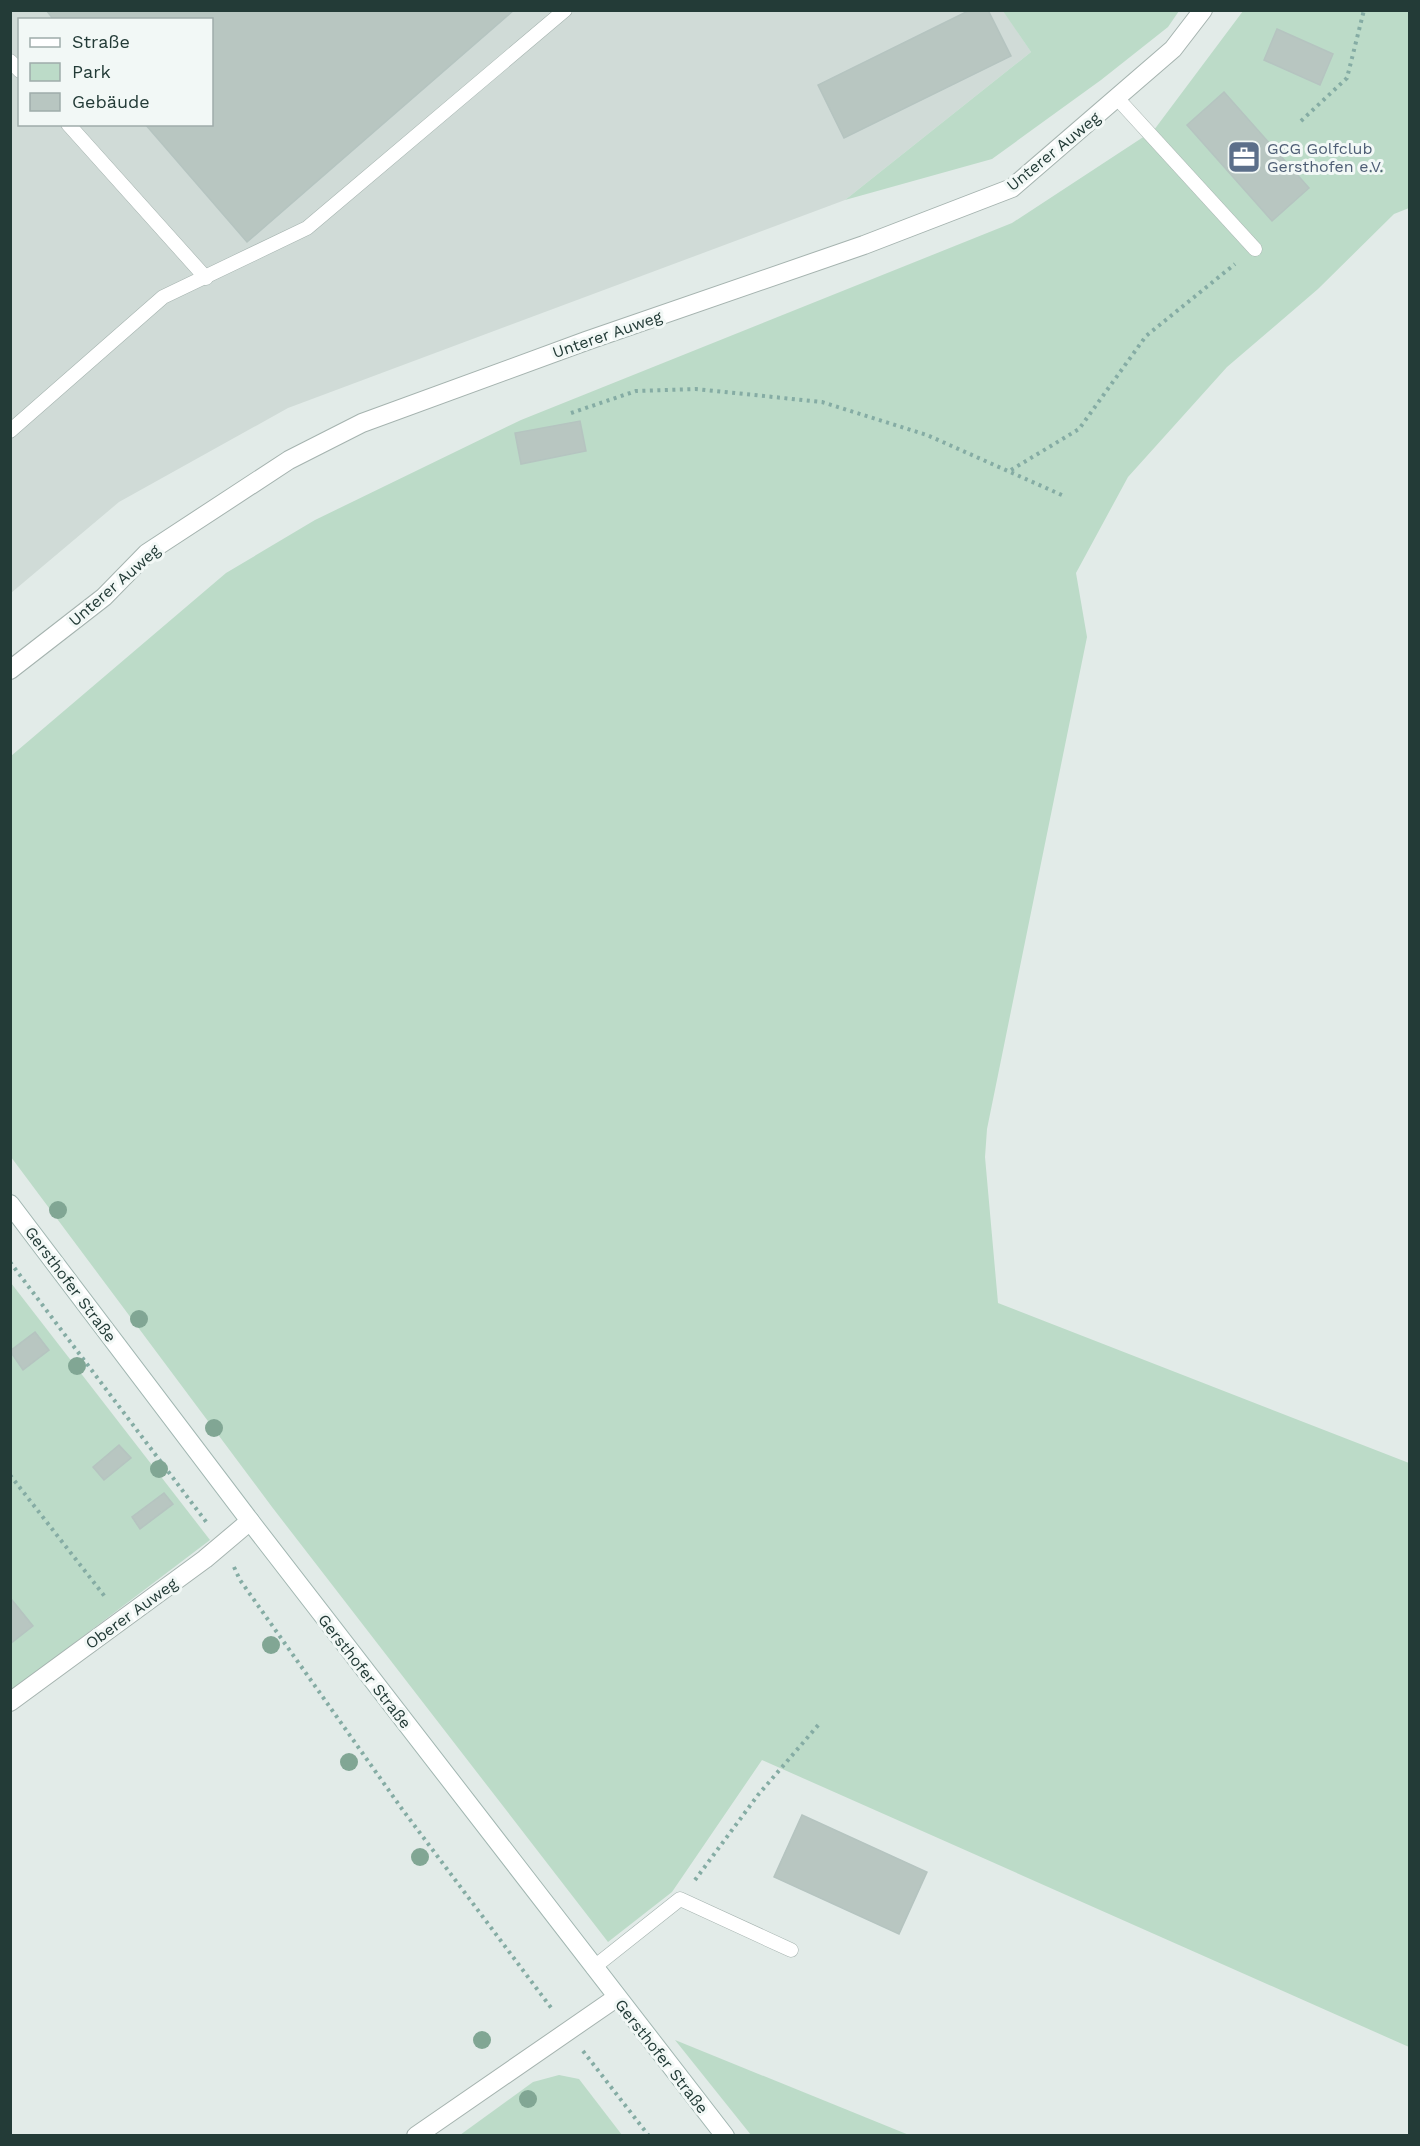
<svg xmlns="http://www.w3.org/2000/svg" width="1420" height="2146" font-family="'Work Sans',sans-serif">
	<rect width="100%" height="100%" fill="#e2ebe8"/>
	<path fill="#d0dbd7" fill-rule="evenodd" d="M1003 10 1031 52 845 200 288 408 119 502 11 593V11ZM20 20H212V124H20Z"/>
	<g fill="#bcdbc8">
		<polygon points="1003,11 1179,11 1168,27 1101,80 992,159 845,200 1031,52"/>
		<polygon points="1243,11 1409,11 1409,208 1394,214 1318,289 1227,367 1128,477 1076,573 1087,637 987,1129 985,1157 998,1303 1409,1463 1409,2047 762,1760 672,1892 608,1942 272,1507 11,1157 11,756 226,573 315,520 521,420 1012,223 1154,130"/>
		<polygon points="11,1283 210,1540 11,1691"/>
		<polygon points="675,2040 909,2135 751,2135"/>
		<polygon points="559,2075 579,2079 622,2135 460,2135 533,2082"/>
	</g>
	<g fill="#b8c6c1" stroke="#b5c4c0" stroke-width="1.5">
		<polygon points="46,10 514,10 247,242 145,124 212,124 212,20 54,20"/>
		<polygon points="970,10 988,10 1011,56 844,138 818,85"/>
		<polygon points="1277,29 1333,54 1320,85 1264,60"/>
		<polygon points="1224,92 1309,188 1272,221 1187,125"/>
		<polygon points="580,421 586,451 521,464 515,433"/>
		<polygon points="35,1332 49,1350 23,1370 10,1351"/>
		<polygon points="119,1445 131,1458 104,1480 93,1467"/>
		<polygon points="164,1493 173,1504 140,1529 132,1517"/>
		<polygon points="12,1600 33,1626 10,1644 10,1602"/>
		<polygon points="802,1815 927,1872 899,1934 774,1877"/>
	</g>
	<g fill="none" stroke-linecap="round" stroke-linejoin="round">
		<defs>
			<g id="lane">
				<polyline points="10,61 20,71"/>
				<polyline points="1117,98 1255,249"/>
				<polyline points="68,124 206,278"/>
				<polyline points="10,431 163,297 307,228 565,10"/>
				<polyline points="593,1968 680,1899 791,1950"/>
			</g>
			<g id="street">
				<polyline points="10,670 104,597 147,553 289,460 362,423 586,341 864,245 1012,188 1173,49 1203,10"/>
				<polyline points="10,1702 205,1559 250,1521"/>
				<polyline points="416,2136 616,1998"/>
			</g>
			<polyline id="secondary" points="10,1204 250,1521 725,2136"/>
		</defs>
		<use href="#lane" stroke="#a5b3af" stroke-width="15"/>
		<use href="#street" stroke="#a5b3af" stroke-width="20"/>
		<use href="#secondary" stroke="#a1b6b1" stroke-width="20"/>
		<g stroke="#85aca4" stroke-width="4" stroke-dasharray="3 4.5" stroke-linecap="butt">
			<polyline points="1301,121 1347,78 1364,10"/>
			<polyline points="571,413 636,391 696,389 822,402 927,435 1064,496"/>
			<polyline points="1011,470 1079,429 1146,336 1235,264"/>
			<polyline points="10,1262 207,1523"/>
			<polyline points="10,1475 106,1598"/>
			<polyline points="234,1567 240,1580 402,1809 552,2009"/>
			<polyline points="695,1880 758,1795 820,1723"/>
			<polyline points="583,2051 649,2136"/>
		</g>
		<use href="#lane" stroke="#fff" stroke-width="14"/>
		<use href="#street" stroke="#fff" stroke-width="18"/>
		<use href="#secondary" stroke="#fff" stroke-width="18"/>
	</g>
	<g fill="#81a694">
		<circle cx="58" cy="1210" r="9"/>
		<circle cx="139" cy="1319" r="9"/>
		<circle cx="77" cy="1366" r="9"/>
		<circle cx="214" cy="1428" r="9"/>
		<circle cx="159" cy="1469" r="9"/>
		<circle cx="271" cy="1645" r="9"/>
		<circle cx="349" cy="1762" r="9"/>
		<circle cx="420" cy="1857" r="9"/>
		<circle cx="482" cy="2040" r="9"/>
		<circle cx="528" cy="2099" r="9"/>
	</g>
	<defs>
		<symbol id="office-square" viewBox="-11 -11 22 22"><rect x="-9" y="-9" width="18" height="18" rx="4" fill="#5c6f8a" stroke="#f2f8f6"/><path d="M-6-3h4V-5.5h4V-3h4V5H-6ZM-1-4.5V-3h2v-1.5ZM-6 0V1H6V0Z" fill="#fff"/></symbol>
	</defs>
	<g fill-rule="evenodd">
		<use href="#office-square" x="1225" y="138" width="38" height="38"/>
	</g>
	<g text-anchor="middle" stroke-width="6" stroke-linejoin="round" paint-order="stroke">
		<g font-size="16" fill="#4e5e75" stroke="#f2f8f6" text-anchor="start">
			<text x="1267" y="154">GCG Golfclub<tspan x="1267" dy="18">Gersthofen e.V.</tspan></text>
		</g>
		<g font-size="16" fill="#233b37" stroke="#f2f8f6">
			<text transform="translate(1053 151) rotate(-39)" y="6">Unterer Auweg</text>
			<text transform="translate(607 334) rotate(-19)" y="6">Unterer Auweg</text>
			<text transform="translate(114 585) rotate(-41)" y="6">Unterer Auweg</text>
			<text transform="translate(71 1284) rotate(53)" y="6">Gersthofer Straße</text>
			<text transform="translate(131 1613) rotate(-36)" y="6">Oberer Auweg</text>
			<text transform="translate(365 1671) rotate(52)" y="6">Gersthofer Straße</text>
			<text transform="translate(662 2056) rotate(52)" y="6">Gersthofer Straße</text>
		</g>
	</g>
	<rect width="1420" height="2146" fill="none" stroke="#233b37" stroke-width="24"/>
	<rect x="18" y="18" width="195" height="108" fill="#f2f8f6" stroke="#9facaa" stroke-width="1.5"/>
	<rect x="30" y="38" width="30" height="9" fill="#ffffff" stroke="#9facaa" stroke-width="1.5"/>
	<text x="72" y="48" font-size="18" fill="#233b37">Straße</text>
	<rect x="30" y="63" width="30" height="18" fill="#bcdbc8" stroke="#9facaa" stroke-width="1.5"/>
	<text x="72" y="78" font-size="18" fill="#233b37">Park</text>
	<rect x="30" y="93" width="30" height="18" fill="#b8c6c1" stroke="#9facaa" stroke-width="1.5"/>
	<text x="72" y="108" font-size="18" fill="#233b37">Gebäude</text>
</svg>
